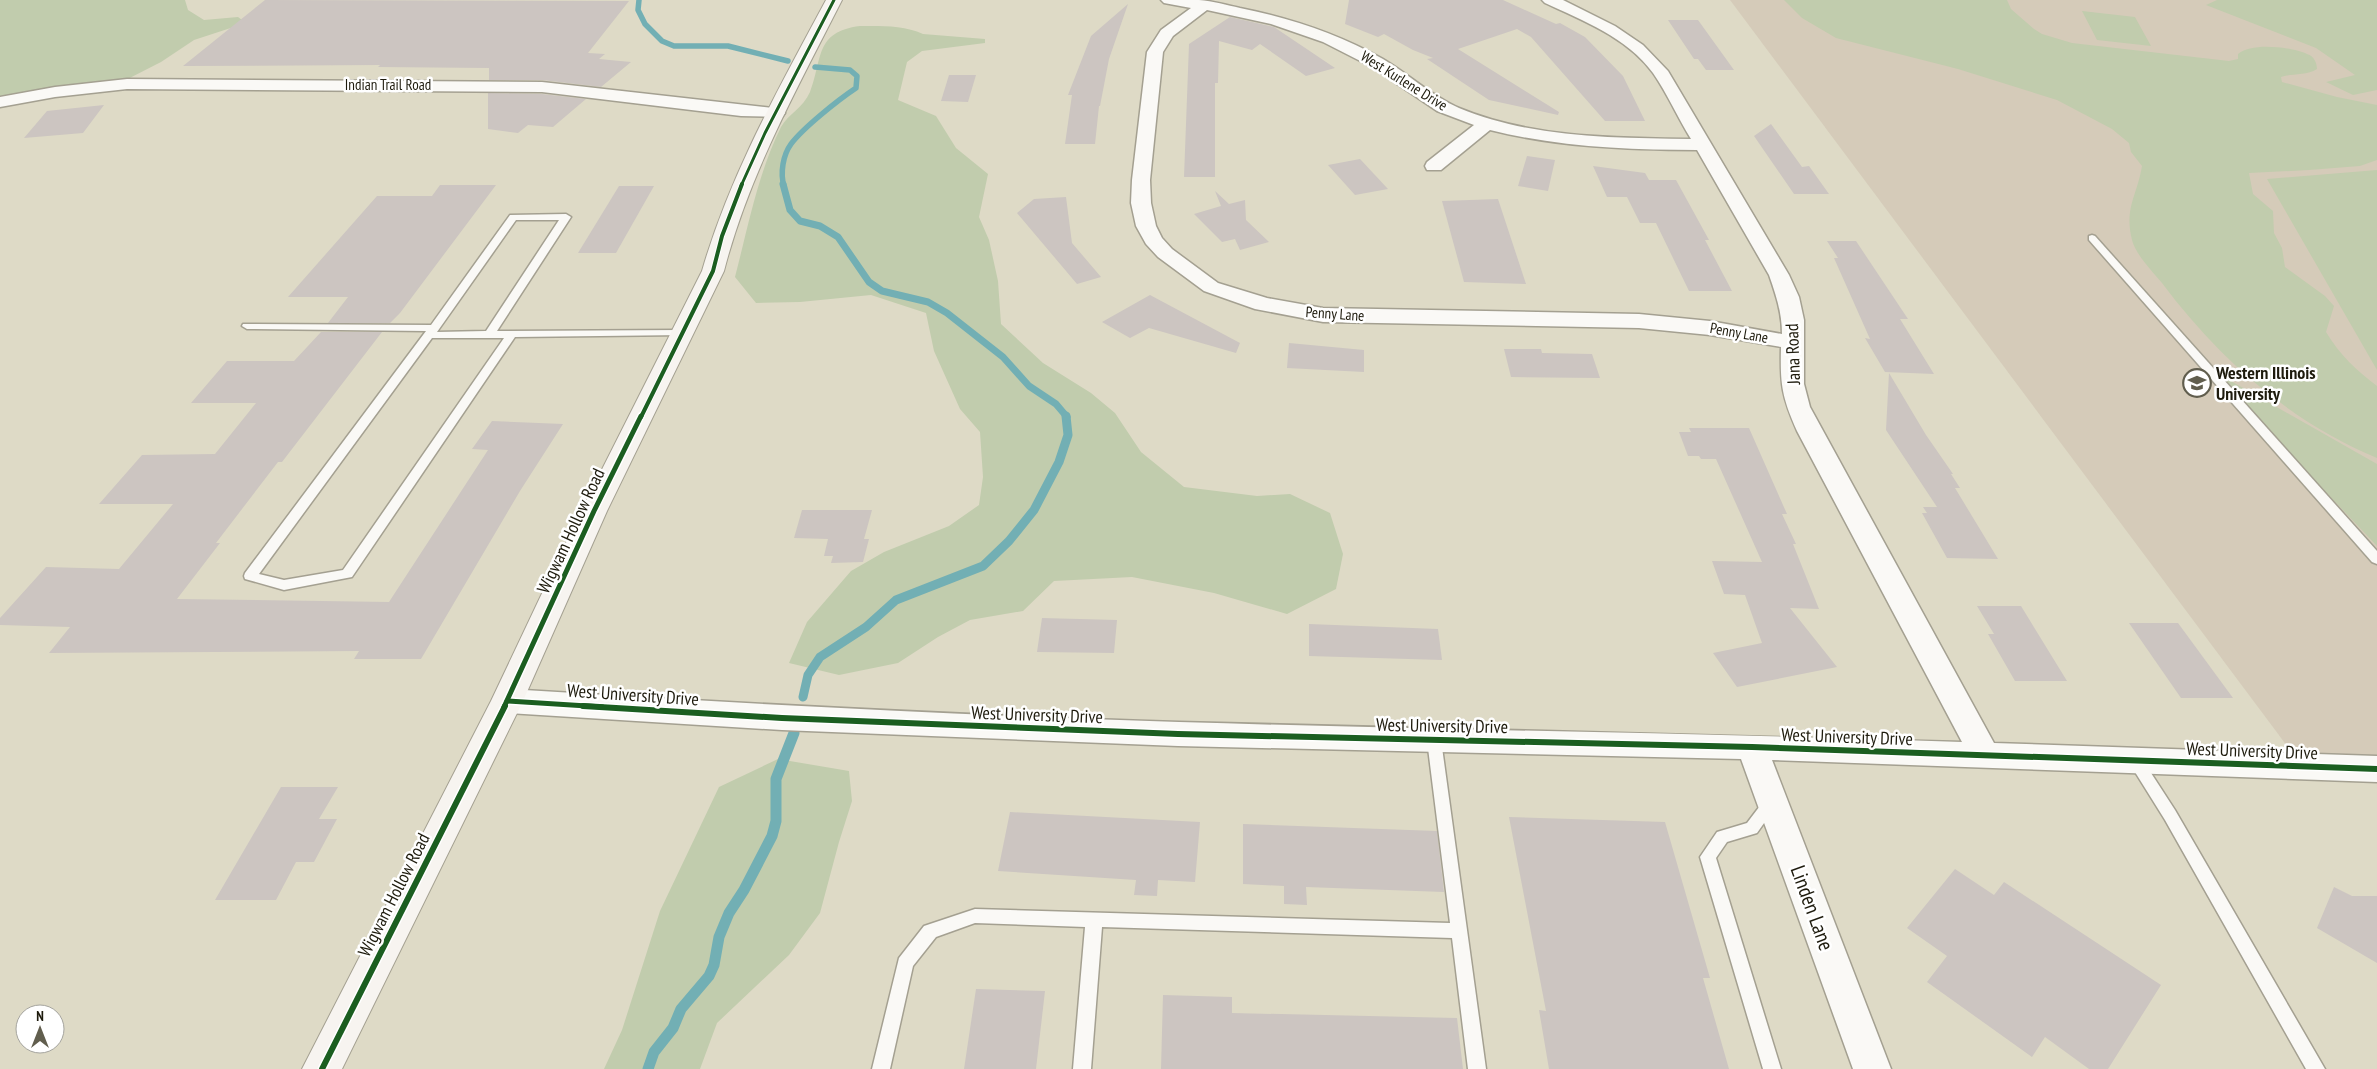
<svg xmlns="http://www.w3.org/2000/svg" width="2377" height="1069" font-family="'PT Sans Narrow',sans-serif">
	<rect width="100%" height="100%" fill="#dedac6"/>
	<polygon fill="#d5cbb9" points="1730,0 2377,0 2377,769 2302,766"/>
	<g fill="#c1ccad">
		<polygon points="0,0 185,0 188,10 204,20 238,17 246,23 194,40 161,62 114,86 0,96"/>
		<path d="M1784 0H2007L2011 9 2034 29 2042 34 2072 43 2229 61 2238 59V54C2251 42 2292 47 2307 54 2314 56 2317 63 2317 69 2306 76 2293 73 2281 77L2282 82 2337 97 2377 105V160L2360 166 2309 170 2249 173 2253 194 2273 211 2274 233 2282 248 2285 267 2325 296 2334 306 2326 332C2340 355 2356 370 2377 386V458C2290 422 2218 358 2162 283 2152 271 2136 255 2132 240 2124 208 2137 196 2142 166L2131 152 2129 143 2112 129 2057 100 1958 69 1836 38 1802 18Z"/>
		<polygon points="2217,0 2377,0 2377,90 2353,95 2326,82 2355,75 2316,48 2206,5"/>
		<polygon points="2082,11 2135,17 2151,46 2097,40"/>
		<path d="M860 26C880 26 904 25 923 34L985 39V43L922 51 907 62 898 100 936 116 956 148 988 174 979 217 989 240 998 281 1001 324 1043 363 1091 393 1115 413 1141 452 1184 487 1257 496 1290 494 1330 513 1343 554 1336 589 1287 614 1214 593 1132 577 1054 581 1023 611 970 620 938 637 898 663 839 675 789 663 807 622 851 571 884 552 949 526 979 505 983 477 980 432 960 409 934 351 926 313 871 295 800 302 756 303 735 277C748 227 758 173 781 127 788 114 803 108 810 92 823 59 814 32 860 26Z"/>
		<polygon points="2377,170 2377,370 2267,179"/>
		<polygon points="2208,368 2377,464 2377,546"/>
		<polygon points="778,759 849,771 852,801 839,842 820,913 789,955 717,1023 700,1069 604,1069 622,1030 660,911 719,787"/>
	</g>
	<g fill="none" stroke-linecap="round" stroke-linejoin="round">
		<g stroke="#72afb4" stroke-width="5.5">
			<polyline points="639,0 638,10 645,24 662,41 674,46 728,46 788,61"/>
			<path d="M784 186C780 173 783 155 791 144 803 128 838 100 856 88L857 76 850 70 815 67"/>
		</g>
		<polyline stroke="#72afb4" stroke-width="7" points="783,184 790,210 800,221 820,226 838,237 869,282 882,291 928,302 947,313 1003,357 1029,386 1056,404 1067,417"/>
		<polyline stroke="#72afb4" stroke-width="9" points="803,697 808,675 820,657 866,627 896,600 983,566 1009,541 1034,510 1059,462 1068,435 1066,416"/>
		<polyline stroke="#72afb4" stroke-width="11" points="648,1069 654,1052 673,1028 681,1009 709,976 714,965 719,937 729,913 744,890 772,836 776,821 776,779 794,733"/>
	</g>
	<g fill="#ccc5c1">
		<polygon points="265,0 629,1 588,53 605,54 599,59 631,62 601,87 542,80 489,80 489,68 378,67 380,65 183,66"/>
		<polygon points="1349,0 1503,0 1556,24 1560,23 1585,37 1623,76 1645,121 1605,121 1531,37 1517,29 1458,49 1559,112 1558,115 1489,100 1427,59 1433,58 1413,50 1384,34 1378,37 1345,24"/>
		<polygon points="1128,4 1109,59 1100,106 1099,106 1095,144 1065,144 1072,95 1068,95 1091,36"/>
		<polygon points="1230,17 1274,27 1335,68 1306,76 1260,44 1252,50 1219,41 1218,83 1215,83 1215,177 1184,177 1189,44"/>
		<polygon points="1668,20 1698,20 1734,70 1706,70 1698,59 1694,59"/>
		<polygon points="949,75 976,75 968,102 941,101"/>
		<polygon points="488,93 542,94 586,99 553,127 528,125 518,133 488,129"/>
		<polygon points="104,105 83,133 24,138 47,111"/>
		<polygon points="1771,124 1802,167 1809,166 1829,194 1794,194 1754,136"/>
		<polygon points="1527,156 1555,160 1548,191 1518,186"/>
		<polygon points="1360,159 1388,189 1355,195 1328,165"/>
		<polygon points="1593,166 1645,173 1649,180 1676,180 1709,240 1705,240 1732,291 1689,291 1656,223 1640,223 1627,197 1607,197"/>
		<polygon points="440,185 496,185 400,313 390,323 328,323 348,297 288,297 377,196 432,196"/>
		<polygon points="619,186 654,186 616,253 578,253"/>
		<polygon points="1215,191 1229,204 1245,200 1246,220 1269,242 1240,250 1235,239 1222,242 1194,214 1221,206"/>
		<polygon points="1066,197 1072,243 1101,277 1077,284 1017,213 1034,199"/>
		<polygon points="1498,199 1526,284 1464,282 1442,201"/>
		<polygon points="1827,241 1856,241 1908,319 1900,319 1934,374 1885,372 1865,338 1870,339 1834,258 1838,258"/>
		<polygon points="1150,295 1240,343 1236,353 1149,328 1130,338 1102,322"/>
		<polygon points="321,332 382,332 282,462 278,462 216,543 220,543 177,599 389,602 488,450 472,449 492,421 563,424 520,491 421,659 354,659 359,651 49,653 70,627 0,625 0,618 46,567 119,569 173,504 99,504 142,455 215,454 256,403 191,403 227,361 294,361"/>
		<polygon points="1289,343 1364,350 1364,372 1287,368"/>
		<polygon points="1504,349 1541,349 1542,353 1592,354 1600,378 1511,377"/>
		<polygon points="1889,373 1926,435 1953,474 1951,474 1960,488 1955,488 1998,559 1947,558 1922,513 1927,513 1923,507 1937,507 1886,430"/>
		<polygon points="1689,428 1749,428 1787,514 1782,514 1796,544 1793,544 1819,609 1790,608 1837,667 1737,687 1713,653 1762,643 1745,595 1724,594 1712,561 1762,562 1716,459 1701,459 1699,456 1688,456 1679,432 1691,432"/>
		<polygon points="802,510 872,510 864,539 869,539 863,562 831,563 833,556 824,556 828,539 794,538"/>
		<polygon points="1977,606 2021,606 2067,681 2015,681 1988,634 1994,634"/>
		<polygon points="1042,618 1117,620 1114,653 1037,652"/>
		<polygon points="2129,623 2178,623 2233,698 2181,698"/>
		<polygon points="1309,624 1438,629 1442,660 1309,656"/>
		<polygon points="281,787 338,787 319,819 337,819 314,862 296,862 276,900 215,900"/>
		<polygon points="1010,812 1200,822 1195,882 1158,880 1157,896 1134,895 1136,880 998,871"/>
		<polygon points="1509,817 1665,822 1710,978 1703,978 1729,1069 1549,1069 1539,1010 1546,1011"/>
		<polygon points="1243,824 1437,831 1444,892 1306,887 1307,905 1284,904 1284,886 1243,884"/>
		<polygon points="1955,869 1994,895 2004,882 2161,985 2108,1069 2089,1069 2045,1037 2032,1057 1927,982 1947,956 1907,928"/>
		<polygon points="2334,887 2352,896 2377,896 2377,963 2317,928"/>
		<polygon points="976,989 1045,991 1036,1069 964,1069"/>
		<polygon points="1163,995 1232,997 1232,1013 1457,1018 1463,1069 1161,1069"/>
	</g>
	<g fill="none" stroke-linecap="round" stroke-linejoin="round">
		<defs>
			<g id="lane">
				<path d="M566 214 571 217 497 331 681 330 686 333 685 335 515 337 352 577 284 590 245 579 244 576 245 573 426 331 247 329 242 326 243 324 431 325 510 215ZM516 220H559L486 331 437 332ZM432 338H504L343 570 284 580 259 574Z"/>
				<polygon points="2092,235 2095,236 2377,551 2377,564 2372,562 2089,240 2089,236"/>
				<polygon points="1434,734 1439,736 1441,740 1486,1069 1468,1069 1452,938 1102,927 1091,1069 1073,1069 1085,927 975,923 936,937 913,966 890,1069 872,1069 899,958 924,926 975,909 1450,923 1427,740 1429,736"/>
				<polygon points="2135,754 2140,756 2175,810 2325,1069 2306,1069 2165,820 2130,764 2128,760 2130,756"/>
				<polygon points="1771,796 1776,798 1779,802 1757,833 1727,842 1716,858 1781,1069 1763,1069 1700,857 1717,832 1747,823 1766,798"/>
			</g>
			<g id="street">
				<path d="M1161 0C1174 0 1187 0 1199 0 1213 1 1227 5 1240 8 1290 18 1338 34 1383 59 1409 74 1431 96 1459 108 1531 138 1614 138 1691 139 1678 118 1667 93 1653 73 1628 38 1582 20 1545 3L1542 0H1563L1615 26 1643 45 1668 71 1789 275 1799 297 1804 320V384L1810 407 1994 743 2377 756V782L1772 760 1891 1069H1853L1741 759 1178 746 782 730 507 713 497 709 492 701 497 693 507 689C731 703 955 715 1179 722 1440 730 1701 733 1962 742L1797 431C1782 397 1780 385 1781 347L1710 335 1639 328 1323 322 1255 309 1204 291 1158 257 1146 244 1136 226 1131 203 1132 180 1147 52 1161 30 1191 8 1164 3ZM1207 10 1271 24 1323 42 1372 67 1437 111 1474 125 1427 162 1425 166 1427 170H1441L1490 130C1558 147 1627 150 1697 150L1769 275C1776 295 1782 313 1782 334L1710 321 1639 314 1323 308 1267 298 1218 283 1172 249 1162 238 1156 226 1151 203 1150 180 1163 52 1173 36Z"/>
				<polygon points="127,79 542,82 782,109 785,113 782,117 741,116 542,92 127,89 55,97 0,107 0,97 55,87"/>
			</g>
			<path id="secondary" d="M826 0H842C797 89 749 174 724 271L607 511 523 701 342 1069H302L491 701 581 511 702 271C730 174 779 88 826 0Z"/>
		</defs>
		<use href="#lane" stroke="#a4a091" stroke-width="3"/>
		<use href="#street" stroke="#a4a091" stroke-width="3"/>
		<use href="#secondary" stroke="#a4a091" stroke-width="2"/>
		<use href="#lane" fill="#faf9f6" fill-rule="evenodd"/>
		<use href="#street" fill="#faf9f6" fill-rule="evenodd"/>
		<use href="#secondary" fill="#f7f4f0" fill-rule="evenodd"/>
		<defs>
			<polyline id="cycleway-far3" points="741,186 765,133 834,0"/>
			<polyline id="cycleway-far2" points="641,417 713,271 722,236 742,184"/>
			<g id="cycleway-far1">
				<polyline points="507,701 603,707"/>
				<polyline points="504,707 594,511 641,416"/>
			</g>
			<g id="cycleway">
				<polyline points="583,706 782,718 1178,734 1752,747 2377,769"/>
				<polyline points="322,1069 505,706"/>
			</g>
		</defs>
		<use href="#cycleway-far3" stroke="#fff" stroke-width="5"/>
		<use href="#cycleway-far2" stroke="#fff" stroke-width="6"/>
		<use href="#cycleway-far1" stroke="#fff" stroke-width="8"/>
		<use href="#cycleway" stroke="#fff" stroke-width="9"/>
		<use href="#cycleway-far3" stroke="#1b5e20" stroke-width="3"/>
		<use href="#cycleway-far2" stroke="#1b5e20" stroke-width="4"/>
		<use href="#cycleway-far1" stroke="#1b5e20" stroke-width="5"/>
		<use href="#cycleway" stroke="#1b5e20" stroke-width="6"/>
	</g>
	<defs>
		<symbol id="university-ring" viewBox="-11 -11 22 22"><circle r="9.5" fill="#fff" stroke="#615e4e" stroke-width="1.5"/><path d="M0-5L7-2L0 1L-7-2ZM-4 1L0 2.5L4 1V4Q0 6-4 4Z" fill="#615e4e"/></symbol>
	</defs>
	<g fill-rule="evenodd">
		<use href="#university-ring" x="2181" y="367" width="32" height="32"/>
	</g>
	<g text-anchor="middle" stroke-width="5" stroke-linejoin="round" paint-order="stroke">
		<g font-size="15" fill="#1e1b0d" stroke="#fff">
			<text transform="translate(1404 81) rotate(32)" y="5">West Kurlene Drive</text>
			<text x="388" y="90">Indian Trail Road</text>
			<text transform="translate(1335 314) rotate(4)" y="5">Penny Lane</text>
			<text transform="translate(1739 333) rotate(10)" y="5">Penny Lane</text>
		</g>
		<g font-size="18" fill="#1e1b0d" stroke="#fff">
			<text transform="translate(1793 354) rotate(-92)" y="6">Jana Road</text>
			<text transform="translate(571 531) rotate(-65)" y="6">Wigwam Hollow Road</text>
			<text transform="translate(633 695) rotate(4)" y="6">West University Drive</text>
			<text transform="translate(1037 715) rotate(2)" y="6">West University Drive</text>
			<text transform="translate(1442 726) rotate(1)" y="6">West University Drive</text>
			<text transform="translate(1847 737) rotate(2)" y="6">West University Drive</text>
			<text transform="translate(2252 751) rotate(2)" y="6">West University Drive</text>
			<text transform="translate(394 895) rotate(-63)" y="6">Wigwam Hollow Road</text>
		</g>
		<g font-size="18" font-weight="bold" fill="#1e1b0d" stroke="#fff" text-anchor="start">
			<text x="2216" y="379">Western Illinois<tspan x="2216" dy="21">University</tspan></text>
		</g>
		<g font-size="21" fill="#1e1b0d" stroke="#fff">
			<text transform="translate(1812 908) rotate(70)" y="7">Linden Lane</text>
		</g>
	</g>
	<g transform="translate(40 1029)"><circle r="24" fill="#ffffff" stroke="#a5a49e"/>
	<path d="M0-4L9 19L0 12L-9 19Z" fill="#615e4e"/>
	<text y="-8" font-size="14" font-weight="bold" text-anchor="middle" fill="#1e1b0d">N</text>
	</g>
</svg>
